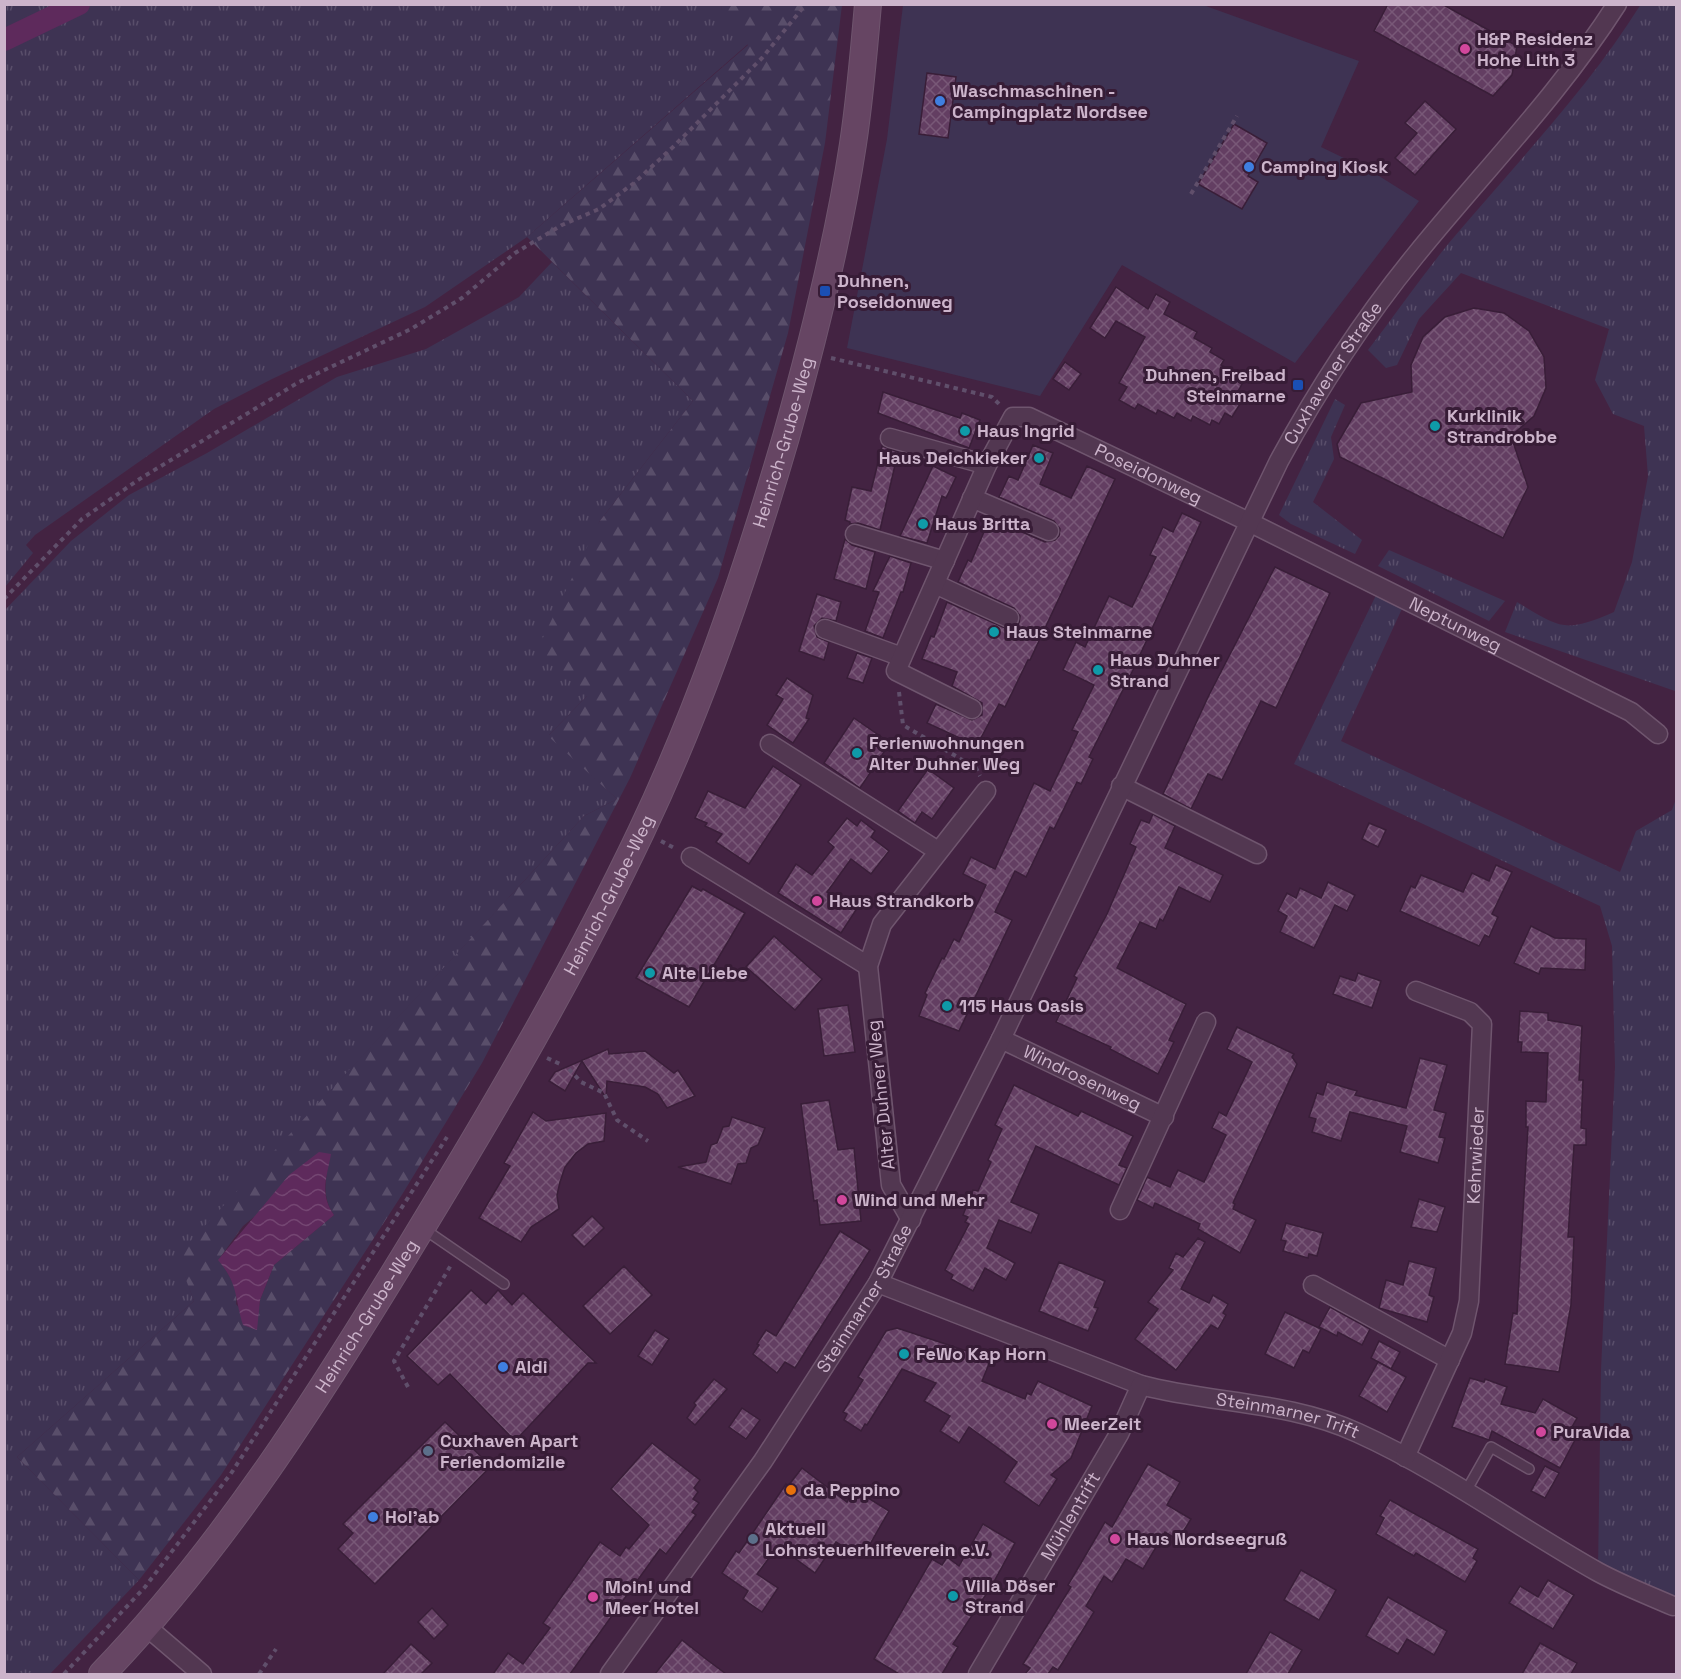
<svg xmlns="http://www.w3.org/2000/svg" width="1681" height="1679" font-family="'Space Grotesk',sans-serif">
	<defs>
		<pattern id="grass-tufts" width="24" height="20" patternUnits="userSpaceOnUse" patternTransform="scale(1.5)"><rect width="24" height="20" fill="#3e3353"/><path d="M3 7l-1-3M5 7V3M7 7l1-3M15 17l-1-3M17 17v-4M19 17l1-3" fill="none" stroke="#594e6a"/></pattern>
		<pattern id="forest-firs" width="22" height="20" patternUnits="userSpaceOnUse" patternTransform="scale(1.5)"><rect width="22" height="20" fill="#3e3353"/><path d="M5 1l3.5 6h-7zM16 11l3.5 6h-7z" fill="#594e6a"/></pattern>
		<pattern id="water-waves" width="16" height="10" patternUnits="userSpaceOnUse" patternTransform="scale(1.5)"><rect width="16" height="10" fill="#5e2a5c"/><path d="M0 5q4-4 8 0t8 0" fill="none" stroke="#744672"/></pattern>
		<pattern id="building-cross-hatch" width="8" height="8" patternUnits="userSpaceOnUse" patternTransform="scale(1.5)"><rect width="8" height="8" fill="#633e62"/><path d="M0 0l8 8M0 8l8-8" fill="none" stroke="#785877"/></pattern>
	</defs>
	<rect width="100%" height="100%" fill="#432342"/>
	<g fill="url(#grass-tufts)">
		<polygon points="5,4 54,4 54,5 5,32"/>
		<path d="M1641 4 1676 5 1675 691 1505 632 1517 602C1561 629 1565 633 1614 612L1632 562 1648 476 1644 426 1613 414 1595 380 1609 329 1461 273 1419 319 1397 365 1386 368 1368 350C1399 310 1427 268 1460 230 1523 156 1589 87 1641 4Z"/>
		<polygon points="88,5 722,5 721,16 748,44 527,237 425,307 272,379 214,409 35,535 26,545 33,553 5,587 5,50"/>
		<polygon points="552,262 693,401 599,522 587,696 549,735 617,799 584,816 178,1256 194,1301 17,1457 139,1580 50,1674 5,1674 5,610 71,541 129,495 207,453 337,377 426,349 519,297"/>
		<polygon points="1335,399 1345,405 1331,437 1334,459 1313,502 1362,540 1355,554 1291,524 1279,515"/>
		<polygon points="1389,550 1505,601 1489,621 1378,566"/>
		<polygon points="1380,587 1406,600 1341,741 1620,872 1636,831 1672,810 1676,799 1676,1607 1598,1572 1601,1370 1615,1067 1612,946 1600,906 1294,764"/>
	</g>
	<path fill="url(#forest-firs)" fill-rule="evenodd" d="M722 5H842L825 143 788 333 718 578 630 778 482 1063 403 1193 221 1475 139 1580 17 1457 194 1301 177 1256 584 816 617 799 548 736 587 696 538 648 599 522 693 401 527 237 748 45 720 16ZM330 1154C327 1176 320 1195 334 1215L274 1265 260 1300 256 1329 236 1304 237 1289 219 1259 243 1226Z"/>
	<polygon fill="#3e3353" points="903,5 1203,5 1359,61 1321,147 1371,171 1419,201 1295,363 1122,265 1040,396 847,348 887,139"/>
	<path fill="url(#water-waves)" d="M319 1152 331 1154C327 1177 319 1194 334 1215L274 1265 260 1300 257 1330 243 1325C234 1296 239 1285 218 1260L289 1175Z"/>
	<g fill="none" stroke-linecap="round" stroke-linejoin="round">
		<polyline stroke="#5e2a5c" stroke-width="22" points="4,40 79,4"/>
	</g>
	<g fill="url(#building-cross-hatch)" stroke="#391e38" stroke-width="1.5">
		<polygon points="1388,4 1442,4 1517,46 1512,75 1493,96 1374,31"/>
		<polygon points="927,73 956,77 948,138 919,134"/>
		<polygon points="1425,101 1456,129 1415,175 1395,158 1417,133 1405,123"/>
		<polygon points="1234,124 1267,143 1248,176 1258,182 1242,209 1198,184"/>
		<polygon points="1116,287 1148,309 1156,294 1170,302 1164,314 1197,332 1194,338 1212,348 1210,352 1224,360 1221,365 1238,374 1235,380 1242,384 1236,395 1243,399 1232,417 1225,413 1219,424 1212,420 1210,425 1193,416 1191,421 1177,413 1174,418 1158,410 1156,414 1138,404 1135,409 1119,400 1127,387 1119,383 1145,337 1116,321 1105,338 1090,328"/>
		<polygon points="1474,308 1504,313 1529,331 1544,357 1546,388 1534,416 1511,436 1528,487 1503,538 1340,457 1337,444 1361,403 1412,392 1411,365 1423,337 1445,317"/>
		<polygon points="1065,362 1081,374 1069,390 1053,379"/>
		<polygon points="883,392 960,418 962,413 980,420 969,448 878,413"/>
		<polygon points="1033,445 1053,453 1040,484 1071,498 1087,466 1115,479 1030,660 1028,660 1005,707 999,704 975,749 959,740 960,738 927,723 936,704 972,720 982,715 982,703 952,686 957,672 922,659 931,636 934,637 947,602 1005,628 1015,627 1019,623 1020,616 1014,608 958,582 968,560 971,562 990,518 1045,542 1055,540 1059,536 1060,529 1054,521 999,497 1009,476 1018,480"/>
		<polygon points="882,446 898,452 880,530 858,523 850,524 850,522 845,520 852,487 871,491"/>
		<polygon points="933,466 956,477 946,498 942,496 927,543 900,536"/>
		<polygon points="1182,513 1201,522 1133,670 1089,757 1093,759 1081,784 1077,782 1054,829 1050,827 1026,877 1015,871 995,912 1012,920 959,1031 919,1016 927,995 925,993 942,958 944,959 954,939 959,942 986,885 963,874 971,857 995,869 1034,783 1050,791 1078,732 1072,730 1094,685 1063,670 1076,642 1085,647 1109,596 1132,607 1156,557 1150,555 1163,527 1173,532"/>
		<polygon points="845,539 852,545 875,552 866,589 834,579"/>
		<polygon points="890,556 911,563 903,592 901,592 883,638 865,631 879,592 873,591"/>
		<polygon points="1275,567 1330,593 1276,708 1261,701 1222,780 1208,774 1191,809 1163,794 1209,695"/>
		<polygon points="817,594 841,602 836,621 822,618 814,626 817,637 829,642 824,660 799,651"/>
		<polygon points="857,653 872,658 863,683 847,678"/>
		<polygon points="787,678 813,695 806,718 809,719 793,743 767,725 783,699 776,695"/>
		<polygon points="854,718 890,743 860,788 824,763"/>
		<polygon points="773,766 801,785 749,864 716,842 722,834 705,826 707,823 695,818 708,791 745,808"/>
		<polygon points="928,769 954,788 932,819 922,812 915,823 898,811"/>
		<polygon points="1153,814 1175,826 1165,848 1223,875 1210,902 1179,887 1163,921 1160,919 1156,929 1140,922 1117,968 1186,1004 1169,1040 1174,1042 1158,1074 1110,1049 1111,1047 1056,1022 1077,978 1074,976 1107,914 1136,847 1130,844 1141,820 1149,823"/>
		<polygon points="847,818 857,826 861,820 875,831 871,837 889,851 871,874 851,859 827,892 856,910 841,933 778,893 796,864 812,875 834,847 828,842"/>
		<polygon points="1369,823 1386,830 1378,847 1362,839"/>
		<polygon points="1496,865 1512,872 1492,914 1498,917 1489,937 1485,935 1479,946 1400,911 1411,886 1415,888 1421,875 1463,892 1472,873 1489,881"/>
		<polygon points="1328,882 1355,895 1347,911 1335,905 1314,948 1280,932 1287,916 1278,911 1287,893 1296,898 1300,888 1321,898"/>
		<polygon points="692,886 701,891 703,889 745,913 689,1007 636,978"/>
		<polygon points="1531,926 1555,938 1586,939 1585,970 1541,968 1539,974 1514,963"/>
		<polygon points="774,936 822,979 795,1010 746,967"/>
		<polygon points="1358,973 1381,981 1372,1008 1333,994 1340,976 1355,981"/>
		<polygon points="848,1005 855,1052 824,1056 818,1009"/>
		<polygon points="1520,1011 1548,1013 1548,1020 1582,1026 1579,1080 1583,1080 1581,1128 1586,1129 1586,1145 1574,1145 1568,1237 1574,1237 1571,1305 1559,1372 1505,1364 1513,1313 1517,1314 1528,1127 1526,1127 1526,1101 1546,1102 1548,1053 1521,1052 1522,1042 1518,1042"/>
		<polygon points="1237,1027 1294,1054 1292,1057 1297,1064 1233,1203 1235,1204 1233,1209 1256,1220 1240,1253 1198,1229 1200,1224 1155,1203 1153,1208 1137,1200 1147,1177 1170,1187 1178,1170 1204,1182 1226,1135 1212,1128 1219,1112 1226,1116 1252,1062 1227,1049"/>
		<polygon points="608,1049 609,1054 645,1051 674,1073 678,1070 695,1096 667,1108 658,1094 645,1087 607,1081 606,1098 582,1061 565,1091 549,1081 555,1072"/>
		<polygon points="1420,1058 1447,1065 1434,1110 1446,1113 1439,1137 1445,1138 1438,1163 1400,1152 1407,1126 1350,1112 1341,1141 1312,1132 1316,1119 1309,1117 1317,1093 1323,1095 1327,1082 1357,1091 1355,1095 1406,1108"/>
		<polygon points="1014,1085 1078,1116 1081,1111 1133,1136 1119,1165 1127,1168 1119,1185 1036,1146 1011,1202 1039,1214 1031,1233 999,1220 987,1248 1015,1263 1006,1280 985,1268 973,1291 951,1279 953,1275 945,1270 969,1224 965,1222 968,1217 963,1215 973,1190 978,1191 991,1162 988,1160 1002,1129 995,1125"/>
		<polygon points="829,1100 838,1150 854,1148 861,1221 820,1225 817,1200 814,1201 801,1104"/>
		<polygon points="533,1112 546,1121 606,1113 604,1141 588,1144 576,1153 565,1167 560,1182 557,1195 559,1209 531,1227 521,1242 479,1218 510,1166 504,1163"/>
		<polygon points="732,1117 765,1128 758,1145 751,1148 746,1163 738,1164 731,1184 678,1167 706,1162 711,1145 717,1143 723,1127 729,1126"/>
		<polygon points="1419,1199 1445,1207 1437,1232 1411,1227"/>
		<polygon points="592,1216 604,1228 584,1247 572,1235"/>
		<polygon points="1286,1223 1323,1233 1317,1256 1309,1254 1308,1258 1283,1251 1286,1241 1281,1240"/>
		<polygon points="840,1231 870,1250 795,1368 785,1362 777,1373 753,1354 759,1345 757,1344 766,1330 776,1336"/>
		<polygon points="1198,1238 1205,1242 1181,1289 1209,1303 1213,1295 1228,1304 1223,1313 1226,1315 1218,1329 1211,1325 1176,1370 1135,1339 1158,1309 1148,1302 1173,1270 1169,1268 1176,1253 1183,1257"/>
		<polygon points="1409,1261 1436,1268 1429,1295 1434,1297 1427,1322 1379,1308 1386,1280 1403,1285"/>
		<polygon points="1059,1262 1105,1281 1094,1307 1098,1308 1088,1331 1039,1311"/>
		<polygon points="624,1266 652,1295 610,1334 583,1306"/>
		<polygon points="471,1290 486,1304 498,1290 512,1305 523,1293 596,1363 588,1363 515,1441 450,1374 438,1385 407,1356"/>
		<polygon points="1330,1307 1370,1329 1362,1345 1338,1332 1337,1336 1319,1327"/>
		<polygon points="1285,1312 1321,1329 1309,1353 1303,1350 1294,1368 1265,1354"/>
		<polygon points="897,1328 991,1359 982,1381 1025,1399 1027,1393 1031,1395 1038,1381 1092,1406 1071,1458 1051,1475 1057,1479 1039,1506 1004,1482 1017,1462 969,1427 959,1443 940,1431 950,1416 924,1401 936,1383 902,1369 867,1425 865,1424 861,1431 844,1420 847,1414 843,1412 863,1380 858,1377 886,1331"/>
		<polygon points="655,1330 669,1339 652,1365 638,1356"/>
		<polygon points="1379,1341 1400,1352 1391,1369 1371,1358"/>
		<polygon points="1378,1362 1406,1377 1387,1412 1359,1396"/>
		<polygon points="1470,1378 1484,1382 1485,1379 1507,1387 1501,1404 1535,1413 1543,1399 1577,1418 1568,1434 1576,1438 1560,1468 1492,1431 1489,1440 1452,1427"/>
		<polygon points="714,1379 727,1389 695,1425 687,1418 696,1405 694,1403"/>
		<polygon points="742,1408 760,1420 746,1439 729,1427"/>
		<polygon points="445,1422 491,1466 375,1584 338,1549 353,1533 343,1524"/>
		<polygon points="652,1443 700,1480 694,1488 698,1492 693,1499 699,1503 692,1512 696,1515 666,1554 660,1549 570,1674 493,1674 508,1653 523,1664 550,1628 543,1623 600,1542 620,1556 626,1547 629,1549 649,1525 611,1489"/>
		<polygon points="1148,1464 1180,1482 1167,1505 1191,1519 1178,1540 1165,1532 1143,1569 1126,1559 1112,1582 1104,1576 1086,1606 1094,1612 1058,1670 1053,1667 1048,1674 1025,1674 1030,1668 1023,1664 1071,1587 1068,1585 1091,1546 1105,1522 1112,1527"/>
		<polygon points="1545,1466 1559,1473 1545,1498 1531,1491"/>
		<polygon points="802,1468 847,1502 854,1489 889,1511 862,1558 836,1542 815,1573 778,1546 757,1574 778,1588 762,1612 743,1599 748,1591 722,1573 736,1551 739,1553 786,1484 788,1486"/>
		<polygon points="1390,1500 1478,1549 1473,1558 1477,1561 1465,1582 1416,1553 1414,1556 1376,1534 1384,1518 1380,1516"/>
		<polygon points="983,1524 1015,1543 991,1587 953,1644 958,1647 942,1674 899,1674 874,1659 932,1559 942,1565 947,1557 959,1566"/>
		<polygon points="1301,1570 1336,1590 1319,1620 1284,1600"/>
		<polygon points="1548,1580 1574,1595 1553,1629 1509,1603 1520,1586 1538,1597"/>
		<polygon points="1388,1597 1447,1631 1434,1655 1407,1639 1398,1654 1366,1636"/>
		<polygon points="432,1608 448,1625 434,1639 418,1622"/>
		<polygon points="1270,1632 1302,1650 1288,1674 1246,1674"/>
		<polygon points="682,1640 706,1659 726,1674 655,1674"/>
		<polygon points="1540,1643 1577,1663 1571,1674 1522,1674"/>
		<polygon points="411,1644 432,1663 421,1674 383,1674"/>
	</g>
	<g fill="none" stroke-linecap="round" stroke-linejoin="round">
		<defs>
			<g id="lane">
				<polyline points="424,1229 504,1284"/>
				<polyline points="1465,1493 1491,1447 1529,1469"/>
			</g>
			<g id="street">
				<polyline points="890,438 987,465"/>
				<polyline points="972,498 1049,531"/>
				<polyline points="855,534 945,561"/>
				<polyline points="935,584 1009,618"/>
				<polyline points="825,629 902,657"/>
				<path id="s1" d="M972 709 896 671 987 465 1013 417H1029L1249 522 1631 712 1658 734"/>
				<polyline points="770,744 938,851"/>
				<polyline points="1121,786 1257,854"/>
				<polyline points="691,857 868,966"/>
				<path id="s2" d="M1001 1039 1164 1117"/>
				<polyline points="1120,1210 1206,1022"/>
				<polyline points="911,1220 891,1185 868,966 882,924 986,791"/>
				<path id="s3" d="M878 1283 1141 1385C1213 1404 1289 1401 1358 1433 1442 1471 1518 1527 1598 1572 1622 1585 1648 1595 1673 1606"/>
				<polyline points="1313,1285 1450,1360"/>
				<path id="s4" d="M1405 1457 1462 1333 1469 1301 1482 1024 1470 1012 1416 991"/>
				<polyline points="147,1627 202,1674"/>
				<path id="s5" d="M610 1674 763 1461 878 1283 1001 1039 1279 461C1318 389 1363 320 1415 256 1482 173 1559 95 1617 4"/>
				<path id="s6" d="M978 1674 1119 1434 1141 1385"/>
			</g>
			<g id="secondary">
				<path id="s7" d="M102 1674C226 1545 320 1395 413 1242 494 1109 574 973 641 832 701 706 747 571 786 437 813 341 838 243 853 144 860 98 864 51 868 4"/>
			</g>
		</defs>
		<use href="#lane" stroke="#6f556e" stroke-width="12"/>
		<use href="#street" stroke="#6f556e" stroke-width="21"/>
		<use href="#secondary" stroke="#6f556e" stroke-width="28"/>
		<g stroke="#604f6b" stroke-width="4" stroke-dasharray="4.5 4.5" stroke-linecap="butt">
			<polyline points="1191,194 1237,116"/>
			<polyline points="831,358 992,397 1001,406"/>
			<polyline points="4,599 82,519 138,480 299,382 411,329 462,298 515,253 562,225 599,209 634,183 673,147 762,58 806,4"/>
			<polyline points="899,692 903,725 976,768 980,776"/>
			<polyline points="661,841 676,849"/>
			<polyline points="547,1058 560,1064"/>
			<polyline points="569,1069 581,1082 604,1093 617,1120 648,1141"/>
			<polyline points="408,1387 394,1361 451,1265"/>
			<polyline points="64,1674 145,1587 232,1472 447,1137"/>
			<polyline points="259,1674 276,1649"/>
		</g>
		<use href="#lane" stroke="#523751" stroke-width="9"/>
		<use href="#street" stroke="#523751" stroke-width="18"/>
		<use href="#secondary" stroke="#664563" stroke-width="26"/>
	</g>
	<g fill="#d1479c" stroke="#371c36" stroke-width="2">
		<circle cx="1465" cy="49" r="6"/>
		<circle cx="817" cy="901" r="6"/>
		<circle cx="842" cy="1200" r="6"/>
		<circle cx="1052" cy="1424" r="6"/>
		<circle cx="1541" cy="1432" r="6"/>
		<circle cx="1115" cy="1539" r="6"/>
		<circle cx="593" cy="1597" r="6"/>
	</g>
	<g fill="#3f7fe0" stroke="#371c36" stroke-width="2">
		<circle cx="940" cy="101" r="6"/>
		<circle cx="1249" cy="167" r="6"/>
		<circle cx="503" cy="1367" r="6"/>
		<circle cx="373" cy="1517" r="6"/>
	</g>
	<g fill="#1a4fb4" stroke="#371c36" stroke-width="2">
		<rect x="819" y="285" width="12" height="12" rx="3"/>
		<rect x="1292" y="379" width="12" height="12" rx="3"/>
	</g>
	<g fill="#0f9aa8" stroke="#371c36" stroke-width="2">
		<circle cx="1435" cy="426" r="6"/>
		<circle cx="965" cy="431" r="6"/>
		<circle cx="1039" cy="458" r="6"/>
		<circle cx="923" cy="524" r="6"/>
		<circle cx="994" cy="632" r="6"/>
		<circle cx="1098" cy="670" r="6"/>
		<circle cx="857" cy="753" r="6"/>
		<circle cx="650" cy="973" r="6"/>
		<circle cx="947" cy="1006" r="6"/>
		<circle cx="904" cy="1354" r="6"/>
		<circle cx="953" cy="1596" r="6"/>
	</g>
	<g fill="#5c6f8a" stroke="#371c36" stroke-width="2">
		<circle cx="428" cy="1451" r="6"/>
		<circle cx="753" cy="1539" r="6"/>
	</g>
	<circle fill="#e8710a" stroke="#371c36" stroke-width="2" cx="791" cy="1490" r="6"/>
	<g text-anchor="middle" stroke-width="6" stroke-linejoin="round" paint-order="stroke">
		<g font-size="18" font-weight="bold" fill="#ccb4cb" stroke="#371c36" text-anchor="start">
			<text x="1477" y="45">H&amp;P Residenz<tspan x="1477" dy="21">Hohe Lith 3</tspan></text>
			<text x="952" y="97">Waschmaschinen -<tspan x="952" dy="21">Campingplatz Nordsee</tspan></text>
			<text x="1261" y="173">Camping Kiosk</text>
			<text x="837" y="287">Duhnen,<tspan x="837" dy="21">Poseidonweg</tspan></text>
			<text x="1286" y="381" text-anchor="end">Duhnen, Freibad<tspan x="1286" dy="21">Steinmarne</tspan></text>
			<text x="1447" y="422">Kurklinik<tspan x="1447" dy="21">Strandrobbe</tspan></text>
			<text x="977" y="437">Haus Ingrid</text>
			<text x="1027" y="464" text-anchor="end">Haus Deichkieker</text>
			<text x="935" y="530">Haus Britta</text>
			<text x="1006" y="638">Haus Steinmarne</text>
			<text x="1110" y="666">Haus Duhner<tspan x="1110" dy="21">Strand</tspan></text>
			<text x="869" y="749">Ferienwohnungen<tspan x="869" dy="21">Alter Duhner Weg</tspan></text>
			<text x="829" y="907">Haus Strandkorb</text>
			<text x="662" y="979">Alte Liebe</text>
			<text x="959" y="1012">115 Haus Oasis</text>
			<text x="854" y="1206">Wind und Mehr</text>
			<text x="916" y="1360">FeWo Kap Horn</text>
			<text x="515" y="1373">Aldi</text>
			<text x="1064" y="1430">MeerZeit</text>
			<text x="1553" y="1438">PuraVida</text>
			<text x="440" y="1447">Cuxhaven Apart<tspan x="440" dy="21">Feriendomizile</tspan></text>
			<text x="803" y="1496">da Peppino</text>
			<text x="385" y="1523">Hol'ab</text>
			<text x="765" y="1535">Aktuell<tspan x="765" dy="21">Lohnsteuerhilfeverein e.V.</tspan></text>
			<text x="1127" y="1545">Haus Nordseegruß</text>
			<text x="965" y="1592">Villa Döser<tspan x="965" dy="21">Strand</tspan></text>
			<text x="605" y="1593">Moin! und<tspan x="605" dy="21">Meer Hotel</tspan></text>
		</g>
		<g font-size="18" fill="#ccb4cb" stroke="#371c36">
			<text dy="6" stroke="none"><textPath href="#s5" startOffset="1492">Cuxhavener Straße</textPath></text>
			<text dy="6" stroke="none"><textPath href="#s7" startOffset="1418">Heinrich-Grube-Weg</textPath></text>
			<text dy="6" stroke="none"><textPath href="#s1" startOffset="513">Poseidonweg</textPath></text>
			<text dy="6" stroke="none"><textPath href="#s1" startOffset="855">Neptunweg</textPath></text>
			<text dy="6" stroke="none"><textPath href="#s7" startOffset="932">Heinrich-Grube-Weg</textPath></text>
			<text dy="6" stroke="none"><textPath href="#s2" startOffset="90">Windrosenweg</textPath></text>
			<text transform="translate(881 1095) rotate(-96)" y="6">Alter Duhner Weg</text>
			<text dy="6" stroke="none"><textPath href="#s4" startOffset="315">Kehrwieder</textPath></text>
			<text dy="6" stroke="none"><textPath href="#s5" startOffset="454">Steinmarner Straße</textPath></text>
			<text dy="6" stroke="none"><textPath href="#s7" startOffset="446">Heinrich-Grube-Weg</textPath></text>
			<text dy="6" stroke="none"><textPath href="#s3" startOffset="432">Steinmarner Trift</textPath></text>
			<text dy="6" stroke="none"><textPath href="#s6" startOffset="183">Mühlentrift</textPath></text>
		</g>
	</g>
	<rect width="1681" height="1679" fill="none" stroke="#ccb4cb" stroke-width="12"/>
</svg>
